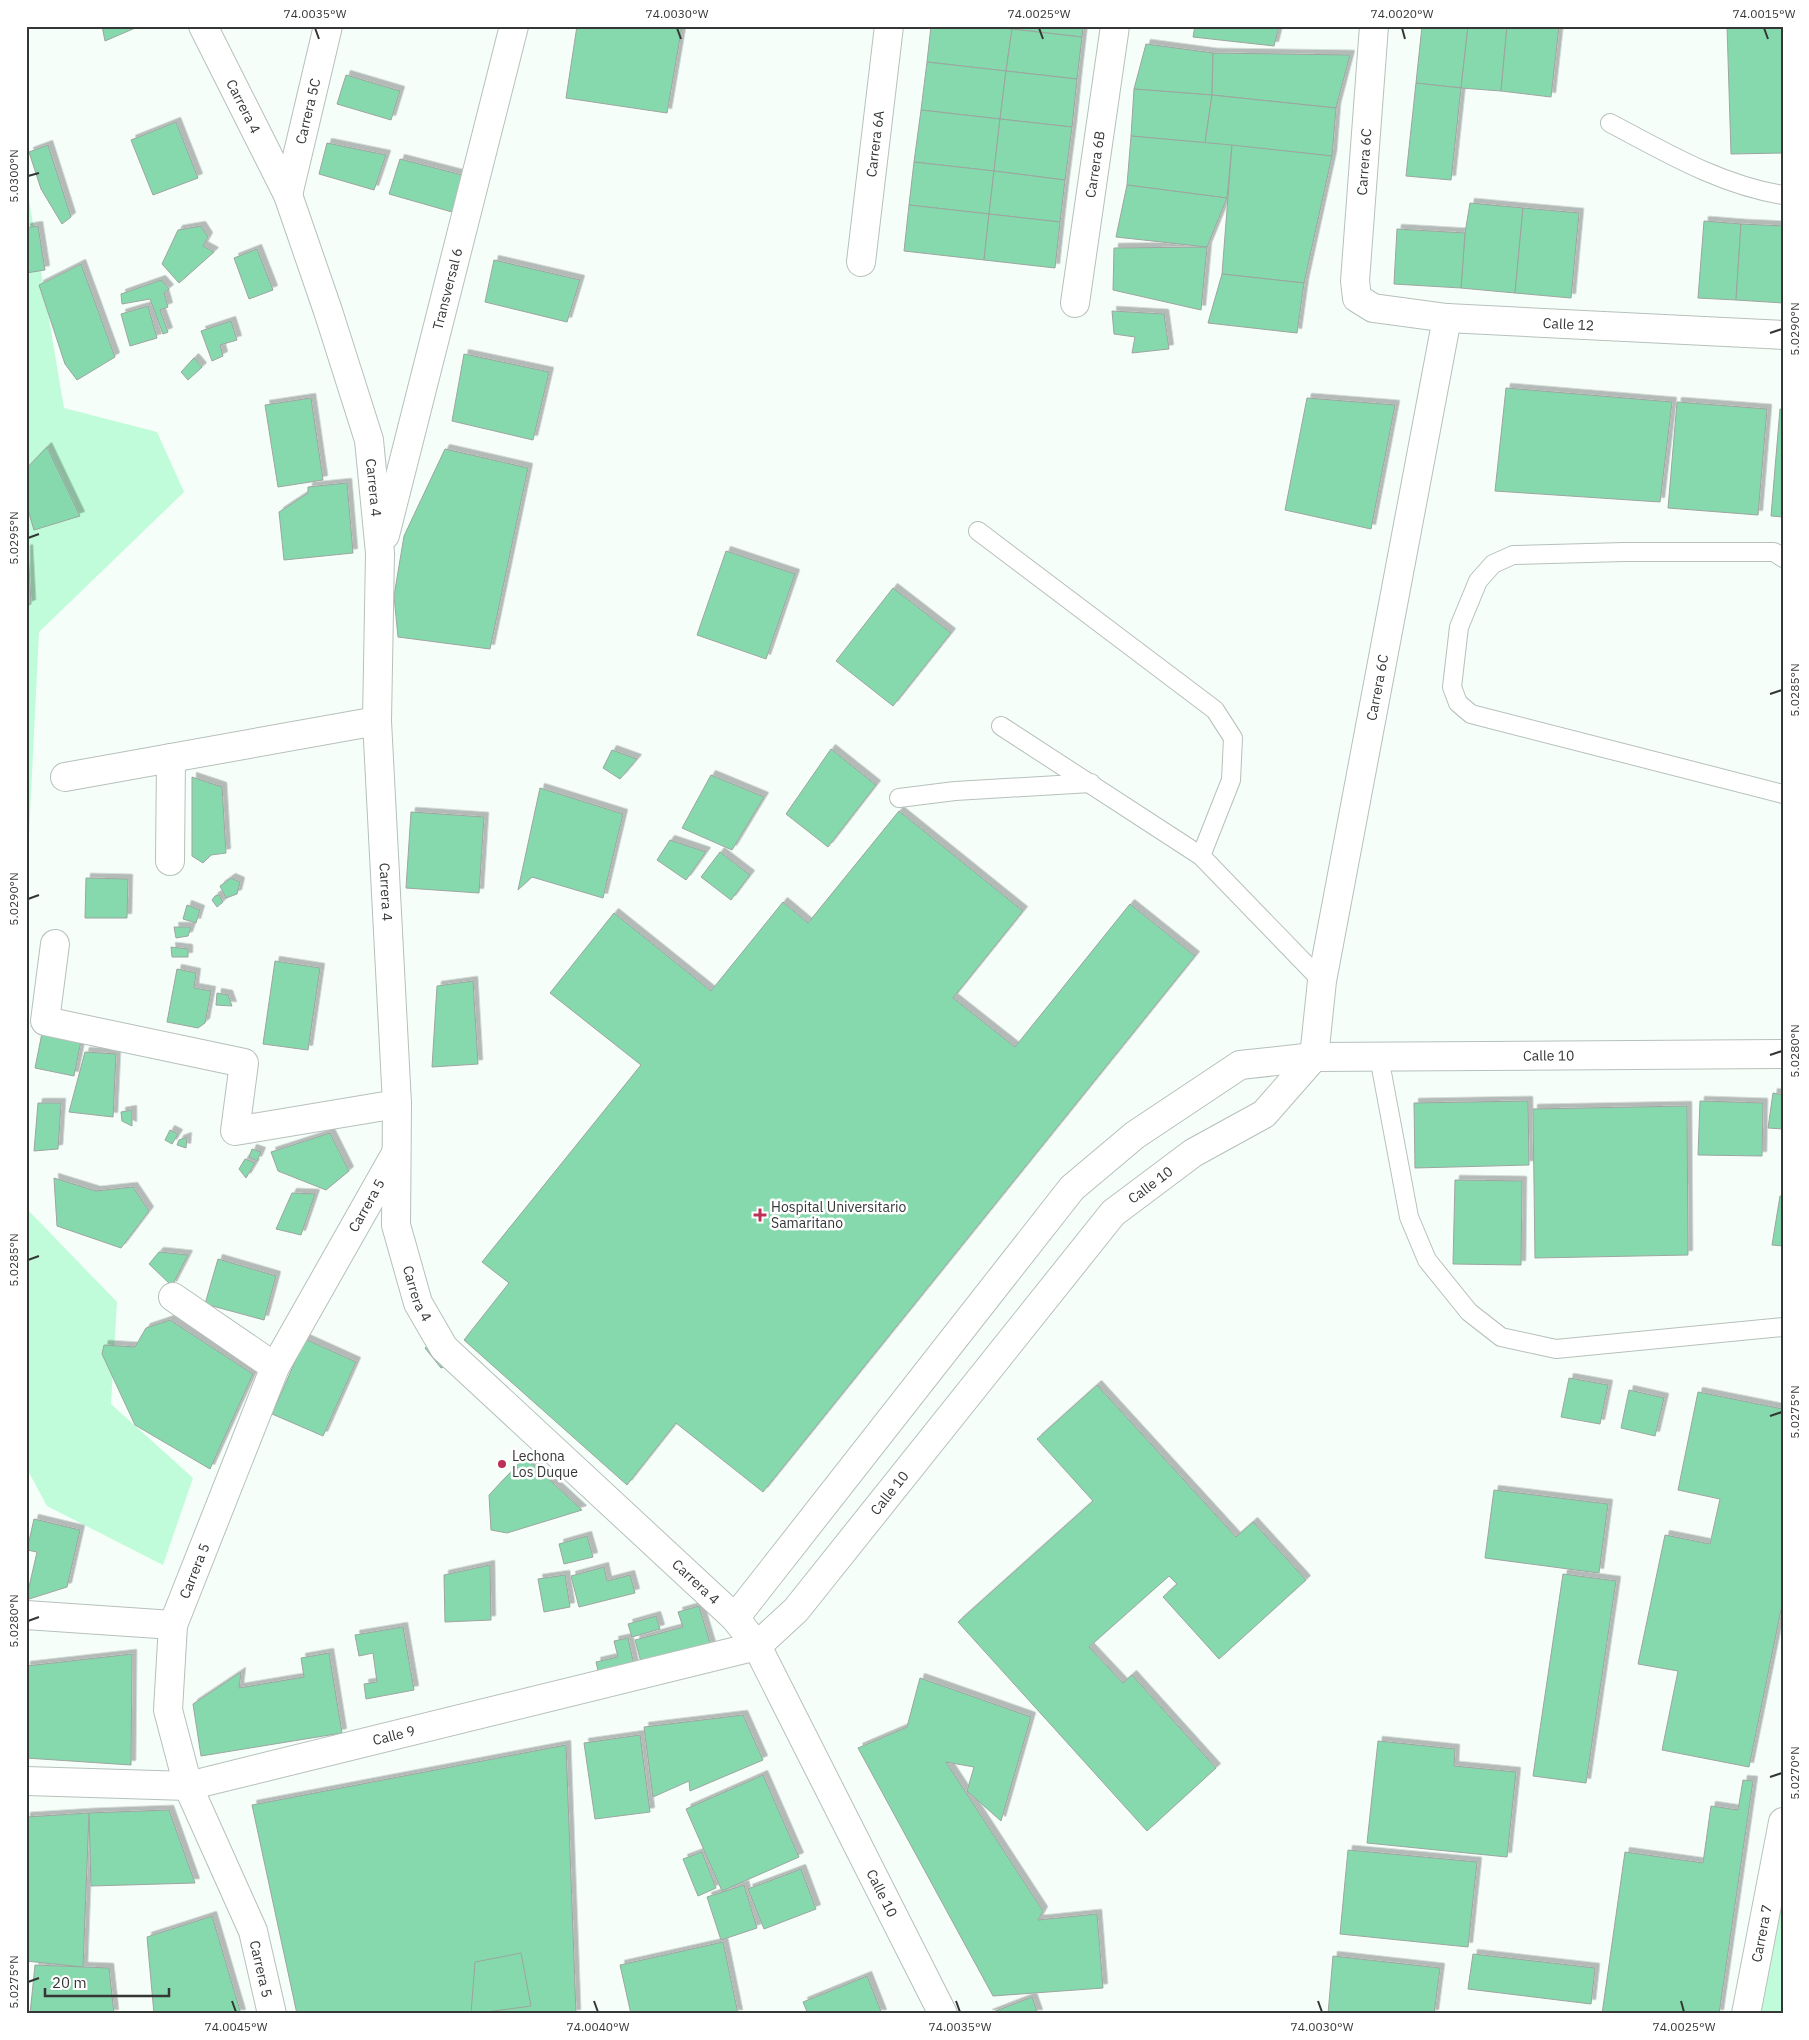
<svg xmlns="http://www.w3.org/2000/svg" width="1809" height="2040" font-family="'IBM Plex Sans',sans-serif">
	<defs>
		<filter id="shadow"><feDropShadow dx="4.5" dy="-4.5" stdDeviation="0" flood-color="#0004"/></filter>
	</defs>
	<rect width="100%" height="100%" fill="#f5fef9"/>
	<g fill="#c0fcd9">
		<polygon points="26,182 64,408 157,432 184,492 39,632 26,895"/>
		<polygon points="26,1208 117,1302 111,1404 193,1478 163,1565 47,1506 26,1467"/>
		<polygon points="1783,1862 1783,2014 1753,2014"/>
	</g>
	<g fill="#86d9ac" stroke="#9da5a0" filter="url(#shadow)">
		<polygon points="102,26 140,26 105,41"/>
		<polygon points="577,26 682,26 667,113 566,98"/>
		<polygon points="931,26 990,26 1012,29 1006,71 927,62"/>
		<polygon points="990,26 1012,26 1012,29"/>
		<polygon points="1012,26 1083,26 1082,37 1012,29"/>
		<polygon points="1195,26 1279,26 1274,46 1193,37"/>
		<polygon points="1422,26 1468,26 1461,88 1416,83"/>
		<polygon points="1468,26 1507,26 1501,91 1461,88"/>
		<polygon points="1507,26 1559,26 1551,97 1501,91"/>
		<polygon points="1727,26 1783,26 1783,153 1731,154"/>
		<polygon points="1012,29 1082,37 1077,79 1006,71"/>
		<polygon points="1146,44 1213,53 1212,95 1134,89"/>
		<polygon points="1213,53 1350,55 1336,108 1212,95"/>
		<polygon points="927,62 1006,71 1000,119 921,110"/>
		<polygon points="1006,71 1077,79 1072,127 1000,119"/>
		<polygon points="346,75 400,91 391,120 337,104"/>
		<polygon points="1416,83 1461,88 1451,180 1406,176"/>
		<polygon points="1134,89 1212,95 1205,143 1131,136"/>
		<polygon points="1212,95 1336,108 1332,156 1205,143"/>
		<polygon points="921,110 1000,119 994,171 914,162"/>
		<polygon points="1000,119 1072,127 1065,180 994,171"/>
		<polygon points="176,122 198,178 153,195 131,140"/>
		<polygon points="1131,136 1232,145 1227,198 1127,185"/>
		<polygon points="327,143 386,155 374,190 319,174"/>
		<polygon points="48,145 71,217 62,224 41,189 29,152"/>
		<polygon points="1232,145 1332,156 1304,283 1222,274"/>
		<polygon points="400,159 462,175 452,212 389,194"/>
		<polygon points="914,162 994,171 989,214 909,205"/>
		<polygon points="994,171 1065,180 1060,222 989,214"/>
		<polygon points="1127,185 1227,198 1207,247 1116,237"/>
		<polygon points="1470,203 1523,208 1515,293 1461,288 1465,233"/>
		<polygon points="909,205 989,214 984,260 904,251"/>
		<polygon points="1523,208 1579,213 1571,298 1515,293"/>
		<polygon points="989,214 1060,222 1055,268 984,260"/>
		<polygon points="1704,221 1741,224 1736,300 1698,298"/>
		<polygon points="1741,224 1783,226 1783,303 1736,300"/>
		<polygon points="38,226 45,270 26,273 26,228"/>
		<polygon points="201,226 208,237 203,246 214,252 179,283 162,264 178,230"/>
		<polygon points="1397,229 1465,233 1461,288 1394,284"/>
		<polygon points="1207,247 1201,310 1113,290 1114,248"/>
		<polygon points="257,249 273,290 249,299 234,258"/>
		<polygon points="494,260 580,280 567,322 485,302"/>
		<polygon points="81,264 115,357 77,380 65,364 39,285"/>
		<polygon points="1222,274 1304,283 1297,333 1208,323"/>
		<polygon points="161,280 169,289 164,293 168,307 160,310 168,332 163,334 150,299 122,304 121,294"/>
		<polygon points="148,306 157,338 130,346 121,314"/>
		<polygon points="1112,311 1164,314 1169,349 1132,353 1135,337 1114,334"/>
		<polygon points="231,321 237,340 220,345 223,356 212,361 201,331"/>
		<polygon points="464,354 549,372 533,440 452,421"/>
		<polygon points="194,358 202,367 188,380 181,372"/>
		<polygon points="1506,388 1672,402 1660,502 1495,491"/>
		<polygon points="311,398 323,480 278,487 265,405"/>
		<polygon points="1307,398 1395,405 1371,529 1285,510"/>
		<polygon points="1677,402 1767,409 1758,515 1668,508"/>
		<polygon points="1780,409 1783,409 1783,517 1771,516"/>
		<polygon points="47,447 80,516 34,530 26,503 26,469"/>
		<polygon points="445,449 528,468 490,649 398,637 394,596 404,536"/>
		<polygon points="347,483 353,553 284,560 279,512 308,493 308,487"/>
		<polygon points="28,549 31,604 26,606 26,550"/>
		<polygon points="726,551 795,574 766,659 697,635"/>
		<polygon points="893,588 951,633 893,706 836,661"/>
		<polygon points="831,749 876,785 828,847 786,814"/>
		<polygon points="612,750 637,759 620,779 603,768"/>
		<polygon points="711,775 764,797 732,850 682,828"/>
		<polygon points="192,777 222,787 226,853 211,855 203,863 192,856"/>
		<polygon points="540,788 623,814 603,898 532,877 518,890"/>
		<polygon points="899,811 1023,911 953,998 1015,1047 1130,904 1195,956 763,1492 676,1423 627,1485 464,1340 509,1283 482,1262 641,1065 550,993 614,913 711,991 783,902 808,923"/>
		<polygon points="411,812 484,817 479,893 406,888"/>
		<polygon points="670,840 706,852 686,880 657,860"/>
		<polygon points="720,852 750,875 731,900 701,877"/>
		<polygon points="86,878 128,879 127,918 85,918"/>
		<polygon points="231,878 240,882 237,894 226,898 220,886"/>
		<polygon points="219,895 223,902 217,907 212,900 215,896"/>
		<polygon points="187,905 200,910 196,923 183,919"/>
		<polygon points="174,927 191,927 188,936 176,938"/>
		<polygon points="171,947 188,949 188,957 172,957"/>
		<polygon points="275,961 320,968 308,1050 263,1044"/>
		<polygon points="177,969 196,973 194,988 211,991 205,1023 198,1028 167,1022"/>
		<polygon points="473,981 478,1064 432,1067 437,986"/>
		<polygon points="217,993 228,995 232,1006 216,1005"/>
		<polygon points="43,1028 82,1036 74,1076 35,1068"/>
		<polygon points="85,1052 116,1054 113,1117 69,1112"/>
		<polygon points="1773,1093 1783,1095 1783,1129 1768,1128"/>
		<polygon points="1528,1101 1529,1165 1415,1168 1414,1103"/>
		<polygon points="1700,1101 1763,1103 1762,1156 1698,1155"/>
		<polygon points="38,1103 61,1103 58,1149 34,1151"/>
		<polygon points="1687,1106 1688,1255 1535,1258 1533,1109"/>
		<polygon points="132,1110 132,1126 122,1121 121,1112"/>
		<polygon points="170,1130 178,1134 172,1144 165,1140"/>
		<polygon points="330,1133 349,1171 326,1190 278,1171 271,1152"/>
		<polygon points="187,1137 186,1148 177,1145 179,1140"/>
		<polygon points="252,1149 261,1152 257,1161 249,1157"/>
		<polygon points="245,1159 255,1163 246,1178 239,1169"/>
		<polygon points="54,1178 96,1191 133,1187 149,1211 121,1248 57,1226"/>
		<polygon points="1455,1180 1522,1181 1521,1265 1453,1264"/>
		<polygon points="292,1193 315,1194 301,1235 276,1229"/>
		<polygon points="1780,1196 1783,1196 1783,1246 1772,1245"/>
		<polygon points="159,1252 188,1255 172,1286 149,1264"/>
		<polygon points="218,1259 276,1276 264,1320 205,1304"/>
		<polygon points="170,1320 253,1374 210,1469 135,1425 102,1354 104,1345 135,1347 146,1328"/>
		<polygon points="305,1339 356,1362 323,1436 272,1414"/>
		<polygon points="433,1340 450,1364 441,1368 425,1348"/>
		<polygon points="1569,1378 1608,1385 1600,1424 1561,1417"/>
		<polygon points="1097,1385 1236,1537 1253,1522 1306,1580 1219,1659 1163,1597 1177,1584 1169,1576 1089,1647 1123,1683 1132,1675 1216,1768 1147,1831 958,1622 1093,1501 1037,1439"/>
		<polygon points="1629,1390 1664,1398 1655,1436 1621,1428"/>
		<polygon points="1698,1392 1783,1409 1783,1600 1749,1767 1662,1750 1678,1671 1638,1664 1665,1535 1710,1544 1720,1499 1678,1490"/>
		<polygon points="525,1457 582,1510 507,1533 491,1530 489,1495"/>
		<polygon points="1494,1490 1608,1504 1599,1573 1485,1558"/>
		<polygon points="34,1519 80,1530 67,1587 26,1600 37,1552 27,1550"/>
		<polygon points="587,1536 593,1557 564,1564 559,1544"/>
		<polygon points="490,1565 491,1620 445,1622 444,1575"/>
		<polygon points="604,1567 607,1581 630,1575 635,1593 579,1607 571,1576"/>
		<polygon points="1563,1574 1616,1581 1586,1783 1533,1776"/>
		<polygon points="565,1575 570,1607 544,1612 538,1579"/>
		<polygon points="699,1606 713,1653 644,1673 635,1640 683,1627 678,1612"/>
		<polygon points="656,1616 660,1629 632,1637 628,1624"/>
		<polygon points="403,1627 414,1690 366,1699 364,1684 377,1682 373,1653 359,1656 355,1635"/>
		<polygon points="628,1638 635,1670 600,1679 596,1662 618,1657 614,1641"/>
		<polygon points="329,1653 342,1733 201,1756 193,1704 241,1672 239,1688 304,1677 301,1658"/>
		<polygon points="132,1654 131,1765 26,1758 26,1666"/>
		<polygon points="920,1678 1031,1717 1001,1821 967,1791 974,1767 946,1762 1043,1911 1038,1920 1097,1914 1103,1988 993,1996 858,1748 907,1727"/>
		<polygon points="743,1715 763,1760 690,1791 689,1781 653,1797 644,1727"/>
		<polygon points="640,1735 650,1812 595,1819 584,1743"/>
		<polygon points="1378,1741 1455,1749 1454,1766 1516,1772 1507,1857 1367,1843"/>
		<polygon points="566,1745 576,2014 297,2014 252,1805"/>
		<polygon points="763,1775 799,1857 722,1891 686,1809"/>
		<polygon points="1743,1780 1753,1781 1719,2014 1602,2014 1625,1852 1703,1863 1711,1806 1738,1810"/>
		<polygon points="169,1810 195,1883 91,1886 89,1813"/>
		<polygon points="89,1813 83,1967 26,1961 26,1817"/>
		<polygon points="1348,1850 1477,1862 1468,1947 1340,1934"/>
		<polygon points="702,1852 716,1888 698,1896 683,1859"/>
		<polygon points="801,1869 816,1909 764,1929 748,1889"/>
		<polygon points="744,1885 757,1928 721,1940 707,1897"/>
		<polygon points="212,1916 241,2014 154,2014 147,1937"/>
		<polygon points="723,1942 738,2014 631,2014 620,1965"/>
		<polygon points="521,1953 531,2006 471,2014 475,1962"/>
		<polygon points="1473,1954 1595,1968 1591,2004 1468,1989"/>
		<polygon points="1333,1956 1440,1968 1434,2014 1328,2014"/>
		<polygon points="35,1965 109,1968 114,2014 30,2014"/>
		<polygon points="867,1976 882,2014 808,2014 803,2002"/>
		<polygon points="1032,1997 1038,2014 988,2014"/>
	</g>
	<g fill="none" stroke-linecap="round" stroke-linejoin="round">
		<defs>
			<g id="lane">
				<path d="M1610 123C1665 152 1720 185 1783 195"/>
				<polyline points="978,531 1215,710 1233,738 1231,780 1201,856"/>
				<polyline points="1783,558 1774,552 1624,552 1513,555 1493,564 1478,581 1459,627 1452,687 1458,703 1471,714 1783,794"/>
				<polyline points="1001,726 1201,856 1322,981"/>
				<polyline points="899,798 955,791 1091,783"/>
				<polyline points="1379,1057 1409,1217 1427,1260 1469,1312 1501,1337 1556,1349 1783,1327"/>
			</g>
			<g id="street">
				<path id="s1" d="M203 26 288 195 328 311 369 440 380 553 377 721 397 1104 396 1225 418 1303 444 1348 735 1618 757 1646 943 2014"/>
				<path id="s2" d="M1374 26 1355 281 1357 298 1373 308 1447 318 1783 335"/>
				<path id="s3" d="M288 195 328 26"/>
				<path id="s4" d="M861 262 889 26"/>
				<path id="s5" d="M1075 303 1115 26"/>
				<path id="s6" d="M385 535 514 26"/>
				<polyline points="65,777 377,721"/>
				<polyline points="170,861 171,758"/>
				<polyline points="55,944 45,1021 244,1063 235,1131 397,1104"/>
				<path id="s7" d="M1314 1057 1322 981 1447 318"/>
				<polyline points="173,1297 275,1367"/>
				<polyline points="26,1615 173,1625"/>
				<path id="s8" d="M735 1618 1072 1188 1135 1135 1240 1065 1314 1057 1783 1054"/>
				<path id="s9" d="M26 1781 188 1786 757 1646 796 1610 1113 1213 1193 1153 1264 1114 1314 1057"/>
				<path id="s10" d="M272 2014 253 1931 188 1786 168 1710 173 1625 275 1367 395 1155"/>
			</g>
			<g id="secondary">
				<path id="s11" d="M1746 2014 1783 1822"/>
			</g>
		</defs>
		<use href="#lane" stroke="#b7c0bb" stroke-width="20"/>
		<use href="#street" stroke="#b7c0bb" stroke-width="30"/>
		<use href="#secondary" stroke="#b7c0bb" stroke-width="30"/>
		<use href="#lane" stroke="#fff" stroke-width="18"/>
		<use href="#street" stroke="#fff" stroke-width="28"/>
		<use href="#secondary" stroke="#fff" stroke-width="28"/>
	</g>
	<path fill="none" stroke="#343735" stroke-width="2" d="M315 28 319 39M677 28 681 39M1039 28 1043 39M1402 28 1405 39M1764 28 1768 39M28 176 39 173M1770 333 1782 329M28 538 39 534M1770 694 1782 690M28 899 39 895M1770 1055 1782 1051M28 1260 39 1256M1770 1416 1782 1412M28 1621 39 1617M1770 1777 1782 1773M28 1982 39 1978M232 2001 236 2012M594 2001 598 2012M956 2001 960 2012M1318 2001 1322 2012M1681 2001 1684 2012"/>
	<g fill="#be2f58" stroke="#fff" stroke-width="2">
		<path d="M757.5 1207.5h5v5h5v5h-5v5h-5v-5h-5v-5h5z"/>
		<circle cx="502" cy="1464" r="5"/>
	</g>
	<g text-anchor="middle" stroke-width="5" stroke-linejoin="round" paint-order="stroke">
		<g font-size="14" fill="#343735" stroke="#fff">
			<text dy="5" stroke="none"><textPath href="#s1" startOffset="90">Carrera 4</textPath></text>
			<text dy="5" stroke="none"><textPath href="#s3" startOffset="86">Carrera 5C</textPath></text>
			<text dy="5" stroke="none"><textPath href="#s4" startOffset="119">Carrera 6A</textPath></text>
			<text transform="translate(1364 162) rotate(-86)" y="5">Carrera 6C</text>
			<text dy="5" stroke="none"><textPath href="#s5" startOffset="140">Carrera 6B</textPath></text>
			<text dy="5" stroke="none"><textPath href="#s6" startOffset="254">Transversal 6</textPath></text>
			<text dy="5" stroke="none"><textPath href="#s2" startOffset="488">Calle 12</textPath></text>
			<text dy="5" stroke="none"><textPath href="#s1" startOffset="495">Carrera 4</textPath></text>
			<text dy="5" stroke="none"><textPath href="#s7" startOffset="375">Carrera 6C</textPath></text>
			<text dy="5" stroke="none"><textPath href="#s1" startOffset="900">Carrera 4</textPath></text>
			<text dy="5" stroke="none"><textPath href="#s8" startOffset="1064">Calle 10</textPath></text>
			<text dy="5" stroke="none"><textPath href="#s9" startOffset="1356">Calle 10</textPath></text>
			<text dy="5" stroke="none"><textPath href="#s10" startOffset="871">Carrera 5</textPath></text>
			<text dy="5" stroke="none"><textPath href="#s1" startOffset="1305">Carrera 4</textPath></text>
			<text dy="5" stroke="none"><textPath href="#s9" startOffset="951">Calle 10</textPath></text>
			<text dy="5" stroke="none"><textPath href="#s10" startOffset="466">Carrera 5</textPath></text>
			<text dy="5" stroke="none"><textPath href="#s1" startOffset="1710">Carrera 4</textPath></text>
			<text dy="5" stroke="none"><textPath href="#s9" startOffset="374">Calle 9</textPath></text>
			<text dy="5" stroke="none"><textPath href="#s1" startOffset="2076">Calle 10</textPath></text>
			<text dy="5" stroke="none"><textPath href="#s11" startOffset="82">Carrera 7</textPath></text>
			<text transform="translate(261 1969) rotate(77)" y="5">Carrera 5</text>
		</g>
		<g font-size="14" fill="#343735" stroke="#fff" text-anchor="start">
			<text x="771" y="1212">Hospital Universitario<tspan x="771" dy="16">Samaritano</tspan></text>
			<text x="512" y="1461">Lechona<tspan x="512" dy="16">Los Duque</tspan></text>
		</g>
	</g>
	<rect width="1809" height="2040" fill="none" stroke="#ffffff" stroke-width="55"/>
	<path d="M45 1988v8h124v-8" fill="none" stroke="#343735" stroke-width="2.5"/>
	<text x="52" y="1988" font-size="15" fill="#343735" stroke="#ffffff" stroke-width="4" paint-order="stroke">20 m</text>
	<rect x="28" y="28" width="1754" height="1984" fill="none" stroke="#343735" stroke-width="2"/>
	<g font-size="12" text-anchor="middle" fill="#343735">
		<text x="315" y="18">74.0035°W</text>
		<text x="677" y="18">74.0030°W</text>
		<text x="1039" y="18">74.0025°W</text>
		<text x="1402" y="18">74.0020°W</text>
		<text x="1764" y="18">74.0015°W</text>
		<text transform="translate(14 176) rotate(-90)" y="4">5.0300°N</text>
		<text transform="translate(1795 329) rotate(-90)" y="4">5.0290°N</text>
		<text transform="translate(14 538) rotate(-90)" y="4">5.0295°N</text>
		<text transform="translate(1795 690) rotate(-90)" y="4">5.0285°N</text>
		<text transform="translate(14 899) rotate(-90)" y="4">5.0290°N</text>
		<text transform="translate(1795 1051) rotate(-90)" y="4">5.0280°N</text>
		<text transform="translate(14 1260) rotate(-90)" y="4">5.0285°N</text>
		<text transform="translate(1795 1412) rotate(-90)" y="4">5.0275°N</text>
		<text transform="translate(14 1621) rotate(-90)" y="4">5.0280°N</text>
		<text transform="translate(1795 1773) rotate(-90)" y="4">5.0270°N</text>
		<text transform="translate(14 1982) rotate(-90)" y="4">5.0275°N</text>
		<text x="236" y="2031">74.0045°W</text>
		<text x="598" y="2031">74.0040°W</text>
		<text x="960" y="2031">74.0035°W</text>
		<text x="1322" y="2031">74.0030°W</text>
		<text x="1684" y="2031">74.0025°W</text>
	</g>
</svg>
